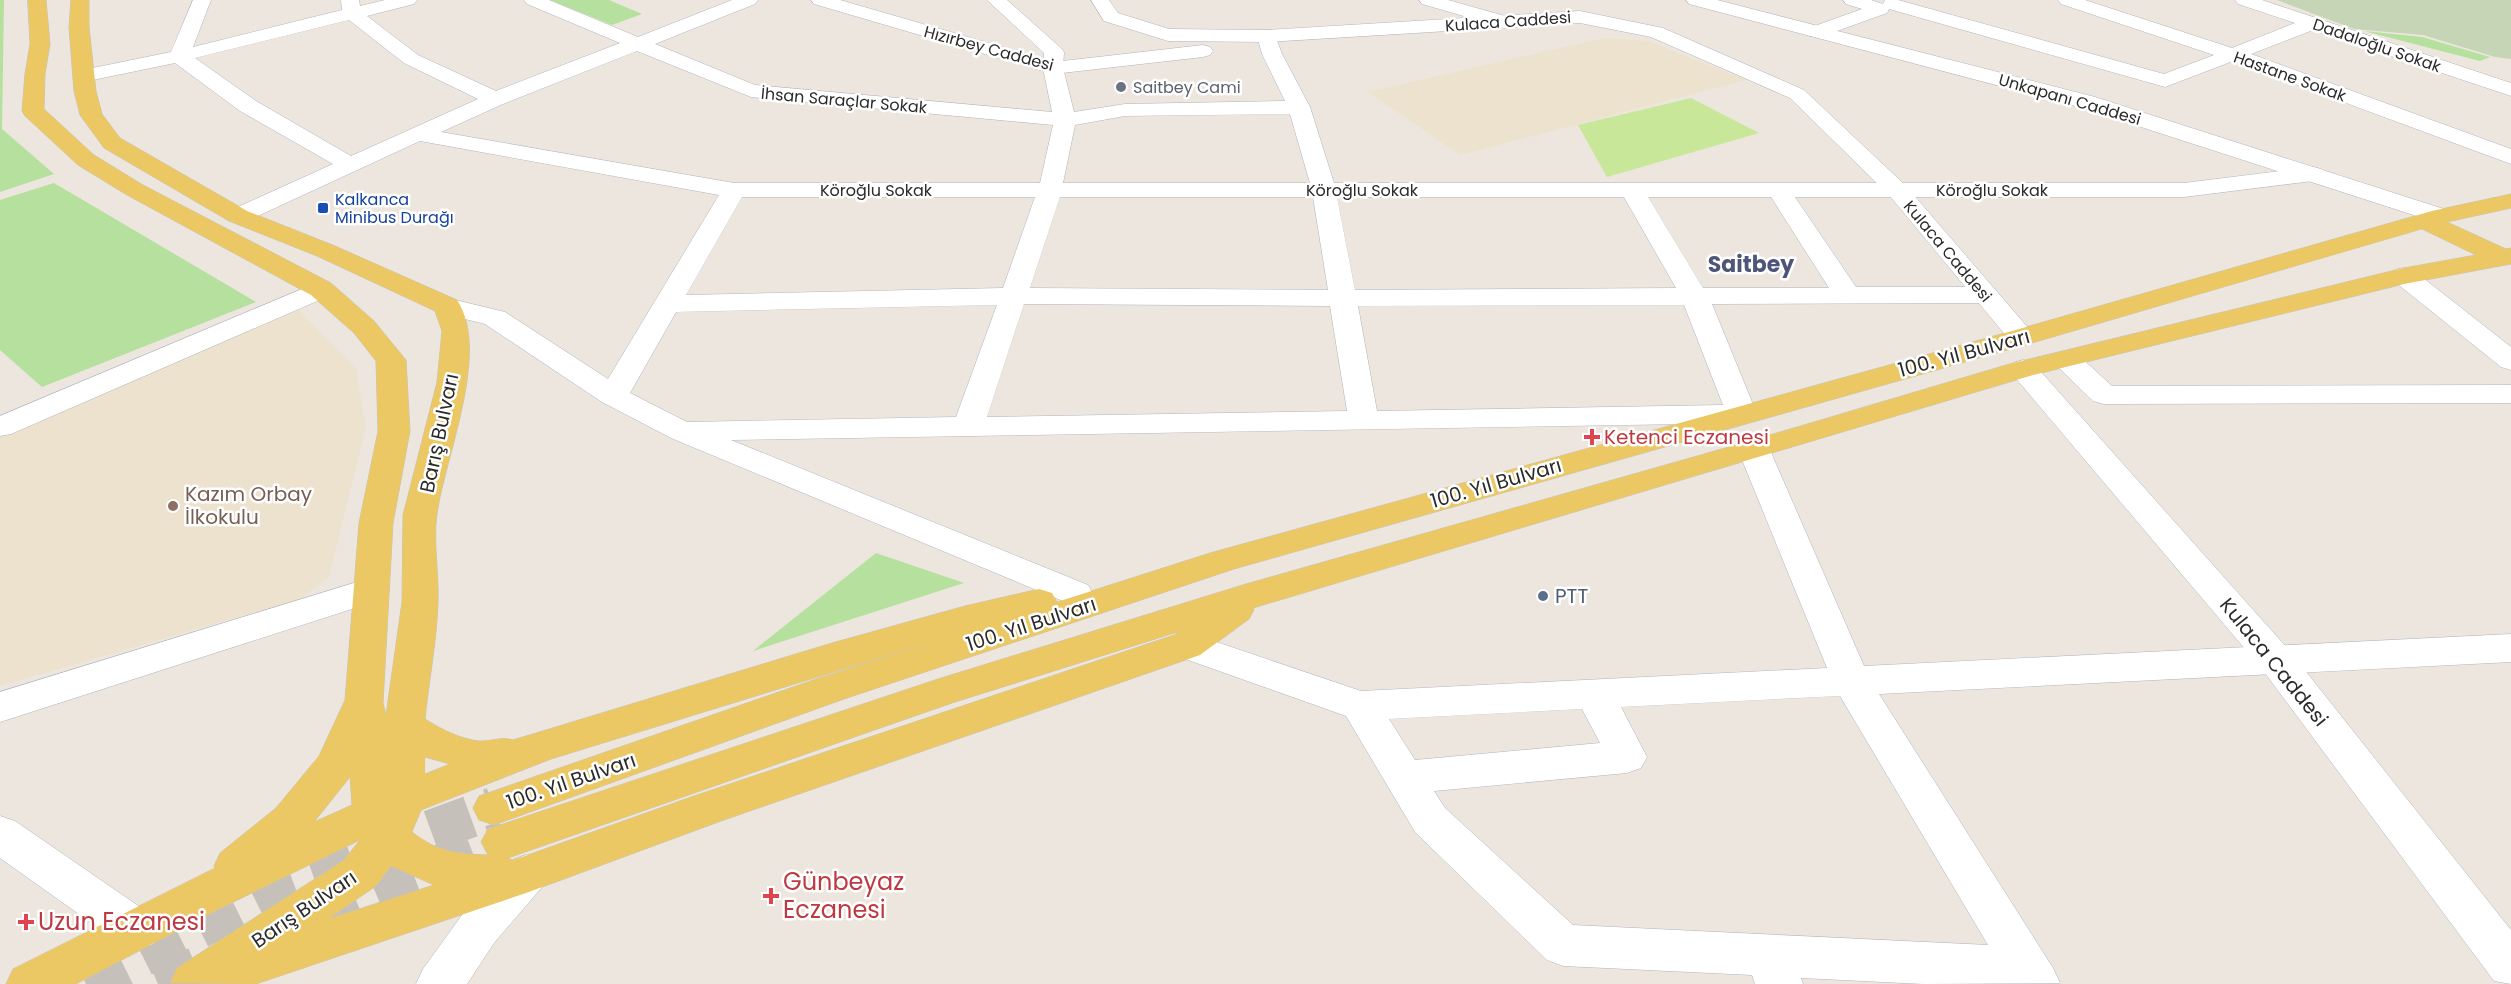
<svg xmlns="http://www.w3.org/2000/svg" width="2511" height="984" font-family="Poppins,sans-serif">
	<rect width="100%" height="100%" fill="#ece6de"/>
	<g fill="#ede2ce">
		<polygon points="1604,38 1648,41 1746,80 1460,155 1368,92"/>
		<polygon points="297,308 356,369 366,427 329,577 300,599 0,686 0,436"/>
	</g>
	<g fill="#b5e09d">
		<polygon points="0,0 4,0 2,129 54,174 0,192"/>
		<polygon points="550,0 609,0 642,14 612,25"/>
		<polygon points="2364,31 2422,37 2490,57 2480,61"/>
		<polygon points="54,183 256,302 42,387 0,350 0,200"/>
		<polygon points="876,553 964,583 753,651"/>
	</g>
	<polygon fill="#c6d5b6" points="2277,0 2511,0 2511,59 2495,57 2423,35 2354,29"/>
	<polygon fill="#c8e799" points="1691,98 1759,133 1607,177 1578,125"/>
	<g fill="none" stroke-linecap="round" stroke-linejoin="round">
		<g stroke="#c5c1ba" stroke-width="42" stroke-dasharray="42 21" stroke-linecap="butt">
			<polyline points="317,916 385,887 503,842"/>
			<polyline points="86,984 288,883 494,808"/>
			<polyline points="158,984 214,960"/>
		</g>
		<defs>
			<g id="street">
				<path d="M193 0H211L193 47 342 10 341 0H359L360 6 385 0H417L414 4 367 16 418 55 496 91 620 43 527 4 524 0H549L638 37 732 0H758L755 4 655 44 755 85 1052 112 1043 68 1044 53 987 0H1007L1061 48 1064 52 1063 68 1074 112 1125 104 1285 101 1262 54 1257 36 1260 32H1274L1282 54 1310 107 1334 183H2184L2313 167 2321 169 2325 174 2321 179 2313 181 2184 197H1795L1856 287H1985L1995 289 1999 295 1995 301 1985 303 1712 304 1757 414 1753 421 1742 423 731 440 1088 585 1093 594 1088 603 1075 606 671 438 602 402 485 324 437 312 433 306 437 300 447 298 505 312 608 379 719 195 420 141 247 221 238 223 229 221 226 216 229 211 333 164 240 111 175 63 83 82 76 80 73 76 76 72 83 70 171 52ZM349 20 404 63 478 99 351 156 256 101 195 58ZM637 51 751 97 1053 125 1040 183H734L441 132 503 104ZM1290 114 1310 183H1063L1075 125 1125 116ZM742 197H1035L1003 288 686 295ZM1060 197H1313L1328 290 1030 288ZM1337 197H1624L1676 288 1355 290ZM1648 197H1771L1829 288H1703ZM1024 304 1330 306 1347 411 987 417ZM997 305 956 417 687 422 630 393 676 312ZM1684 305 1723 405 1377 411 1358 306Z"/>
				<polygon points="1419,0 1448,0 1512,18 1515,22 1512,26 1505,28 1422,4"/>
				<polygon points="1843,0 1871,0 1883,4 1885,0 1898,0 2164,74 2214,55 2061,4 2058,0 2085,0 2232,48 2295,23 2238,4 2235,0 2262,0 2511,83 2511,96 2313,30 2251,54 2511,149 2511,164 2233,61 2165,87 1889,9 1887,13 1823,36 1809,36 1806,32 1809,28 1862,9 1846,4"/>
				<polygon points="2404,268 2413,270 2511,347 2511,370 2501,367 2395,282 2391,276 2395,270"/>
				<polygon points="321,281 331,283 334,289 331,295 11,434 0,436 0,416"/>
				<polygon points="2067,351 2077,354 2112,386 2511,385 2511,403 2104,404 2093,401 2057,366 2052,360 2057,354"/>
				<path d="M1754 440 1765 443 1770 450 1864 666 2511 634V662L1879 694 2053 968 2060 983 1924 984 1801 978 1803 984H1755L1752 975 1563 966 1547 960 1415 832 1346 716 1174 655 1168 645 1174 635 1187 632 1361 691 1827 668 1738 450 1743 443ZM1840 696 1988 945 1573 925 1445 808 1434 791 1627 773 1641 768 1647 757 1621 707ZM1582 709 1600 743 1415 760 1389 719Z"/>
				<polygon points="370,578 383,581 388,590 383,599 0,722 0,692"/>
				<polygon points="526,855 542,861 548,874 542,887 494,943 467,984 416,984 423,969 462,915 510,861"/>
			</g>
			<g id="secondary">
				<polygon points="811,0 840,0 1054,62 1203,45 1210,47 1213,51 1210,55 1203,57 1053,74 814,4"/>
				<polygon points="1091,0 1109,0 1118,13 1169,29 1267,30 1580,11 1663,28 1804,90 1905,185 2036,337 2032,343 2022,346 2012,343 1889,195 1790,98 1651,37 1580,23 1267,42 1168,41 1104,21"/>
				<polygon points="1686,0 1717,0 2095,97 2450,211 2453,216 2450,221 2441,223 2432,221 2079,107 1689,4"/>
				<polygon points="2023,360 2033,363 2288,649 2511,930 2511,984 2494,981 2262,669 2013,375 2008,369 2013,363"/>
				<polygon points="0,816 15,821 153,916 160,930 153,944 137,950 121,944 0,858"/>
			</g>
			<path id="primary" d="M28 0H46L50 44 45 74 44 109 94 155 143 185 331 283 374 321 406 360 410 431 393 523 383 703 386 715 402 602 403 515 437 382 442 331 435 311 317 256 229 221 104 148 80 115 74 91 69 27 71 0H89V27L96 91 102 114 120 138 247 211 335 246 457 300C491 351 445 457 437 514 433 542 439 572 438 601 437 640 429 680 425 719 441 729 460 739 479 741 491 742 501 736 513 740L832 643 965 606 1039 589 1052 593 1057 602 1210 553 2012 331 2432 211 2511 194V208L2447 222 2506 249 2511 248V264L2404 284 2033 375 1253 608 1254 610 1249 619 1200 655 721 821 526 893 256 984 170 983 177 968 344 860 360 840 215 911 76 984H6L13 969 215 868 214 866 220 853 276 808 319 756 345 700 359 523 378 431 376 361 354 333 311 295 127 195 78 165 25 116 22 111 25 74 30 44ZM2422 229 2476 255 2404 268 2013 363 1743 443 1246 584 938 679 488 829 481 842 488 855C458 854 437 852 412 832L421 810 551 759 938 640 816 679 479 796 473 808 479 820 494 825 844 699 1234 569 2032 343ZM1181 631 1174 635 691 797 525 856 512 860 508 858 952 703ZM425 757 450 764 425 774ZM350 776 352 805 314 822 350 777ZM391 866 434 885 328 919 376 886Z"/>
		</defs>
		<use href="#street" stroke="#b1b4be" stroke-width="1"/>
		<use href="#secondary" stroke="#b1b4be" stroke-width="1"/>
		<use href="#primary" stroke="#c4c4c4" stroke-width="1"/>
		<use href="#street" fill="#fff" fill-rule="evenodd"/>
		<use href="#secondary" fill="#fff" fill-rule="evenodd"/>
		<use href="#primary" fill="#ebc864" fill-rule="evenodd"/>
	</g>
	<circle fill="#6b7280" stroke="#fff" stroke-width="2" cx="1121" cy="87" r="6"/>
	<rect fill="#1a4fb4" stroke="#fff" stroke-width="2" x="317" y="202" width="12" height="12" rx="3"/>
	<g fill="#e0444e" stroke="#fff" stroke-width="2">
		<path d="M1589 428h6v6h6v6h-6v6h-6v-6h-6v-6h6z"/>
		<path d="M768 887h6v6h6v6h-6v6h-6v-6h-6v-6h6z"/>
		<path d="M23 913h6v6h6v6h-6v6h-6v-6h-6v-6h6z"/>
	</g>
	<circle fill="#8d6e63" stroke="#fff" stroke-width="2" cx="173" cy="506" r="6"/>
	<circle fill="#5c6f8a" stroke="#fff" stroke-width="2" cx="1543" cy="596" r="6"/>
	<g text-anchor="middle" stroke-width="5" stroke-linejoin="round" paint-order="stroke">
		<g font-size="16" fill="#2b2b2b" stroke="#fff">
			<text transform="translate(1508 21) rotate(-4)" y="6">Kulaca Caddesi</text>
			<text transform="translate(2377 45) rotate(19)" y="6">Dadaloğlu Sokak</text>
			<text transform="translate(989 48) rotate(15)" y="6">Hızırbey Caddesi</text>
			<text transform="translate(2290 76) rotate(20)" y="6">Hastane Sokak</text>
			<text transform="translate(2070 99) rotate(16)" y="6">Unkapanı Caddesi</text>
			<text transform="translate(844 100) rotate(5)" y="6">İhsan Saraçlar Sokak</text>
			<text x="876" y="196">Köroğlu Sokak</text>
			<text x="1362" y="196">Köroğlu Sokak</text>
			<text x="1992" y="196">Köroğlu Sokak</text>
			<text transform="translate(1948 251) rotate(50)" y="6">Kulaca Caddesi</text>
		</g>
		<g font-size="16" fill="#5b616d" stroke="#fff" text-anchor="start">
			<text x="1133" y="93">Saitbey Cami</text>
		</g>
		<g font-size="16" fill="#164399" stroke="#fff" text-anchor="start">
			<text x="335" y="205">Kalkanca<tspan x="335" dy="18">Minibus Durağı</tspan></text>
		</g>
		<g font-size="20" fill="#2b2b2b" stroke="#fff">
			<text transform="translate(1964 353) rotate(-15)" y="7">100. Yıl Bulvarı</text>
			<text transform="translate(439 433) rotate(-78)" y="7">Barış Bulvarı</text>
			<text transform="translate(1496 483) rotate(-16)" y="7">100. Yıl Bulvarı</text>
			<text transform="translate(1031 624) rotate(-18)" y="7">100. Yıl Bulvarı</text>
			<text transform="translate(2274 662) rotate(51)" y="7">Kulaca Caddesi</text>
			<text transform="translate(571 781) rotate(-19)" y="7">100. Yıl Bulvarı</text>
			<text transform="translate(304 909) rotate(-34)" y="7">Barış Bulvarı</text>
		</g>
		<g font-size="20" fill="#be3a42" stroke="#fff" text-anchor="start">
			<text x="1604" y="444">Ketenci Eczanesi</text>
		</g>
		<g font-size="20" fill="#785e54" stroke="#fff" text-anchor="start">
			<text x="185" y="501">Kazım Orbay<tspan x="185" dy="23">İlkokulu</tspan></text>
		</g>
		<g font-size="20" fill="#4e5e75" stroke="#fff" text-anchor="start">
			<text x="1555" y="603">PTT</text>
		</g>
		<g font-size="22" font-weight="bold" fill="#4d567a" stroke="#fff">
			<text x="1751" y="272">Saitbey</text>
		</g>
		<g font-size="24" fill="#be3a42" stroke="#fff" text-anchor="start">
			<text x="783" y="890">Günbeyaz<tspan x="783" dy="28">Eczanesi</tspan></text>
			<text x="38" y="930">Uzun Eczanesi</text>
		</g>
	</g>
</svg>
